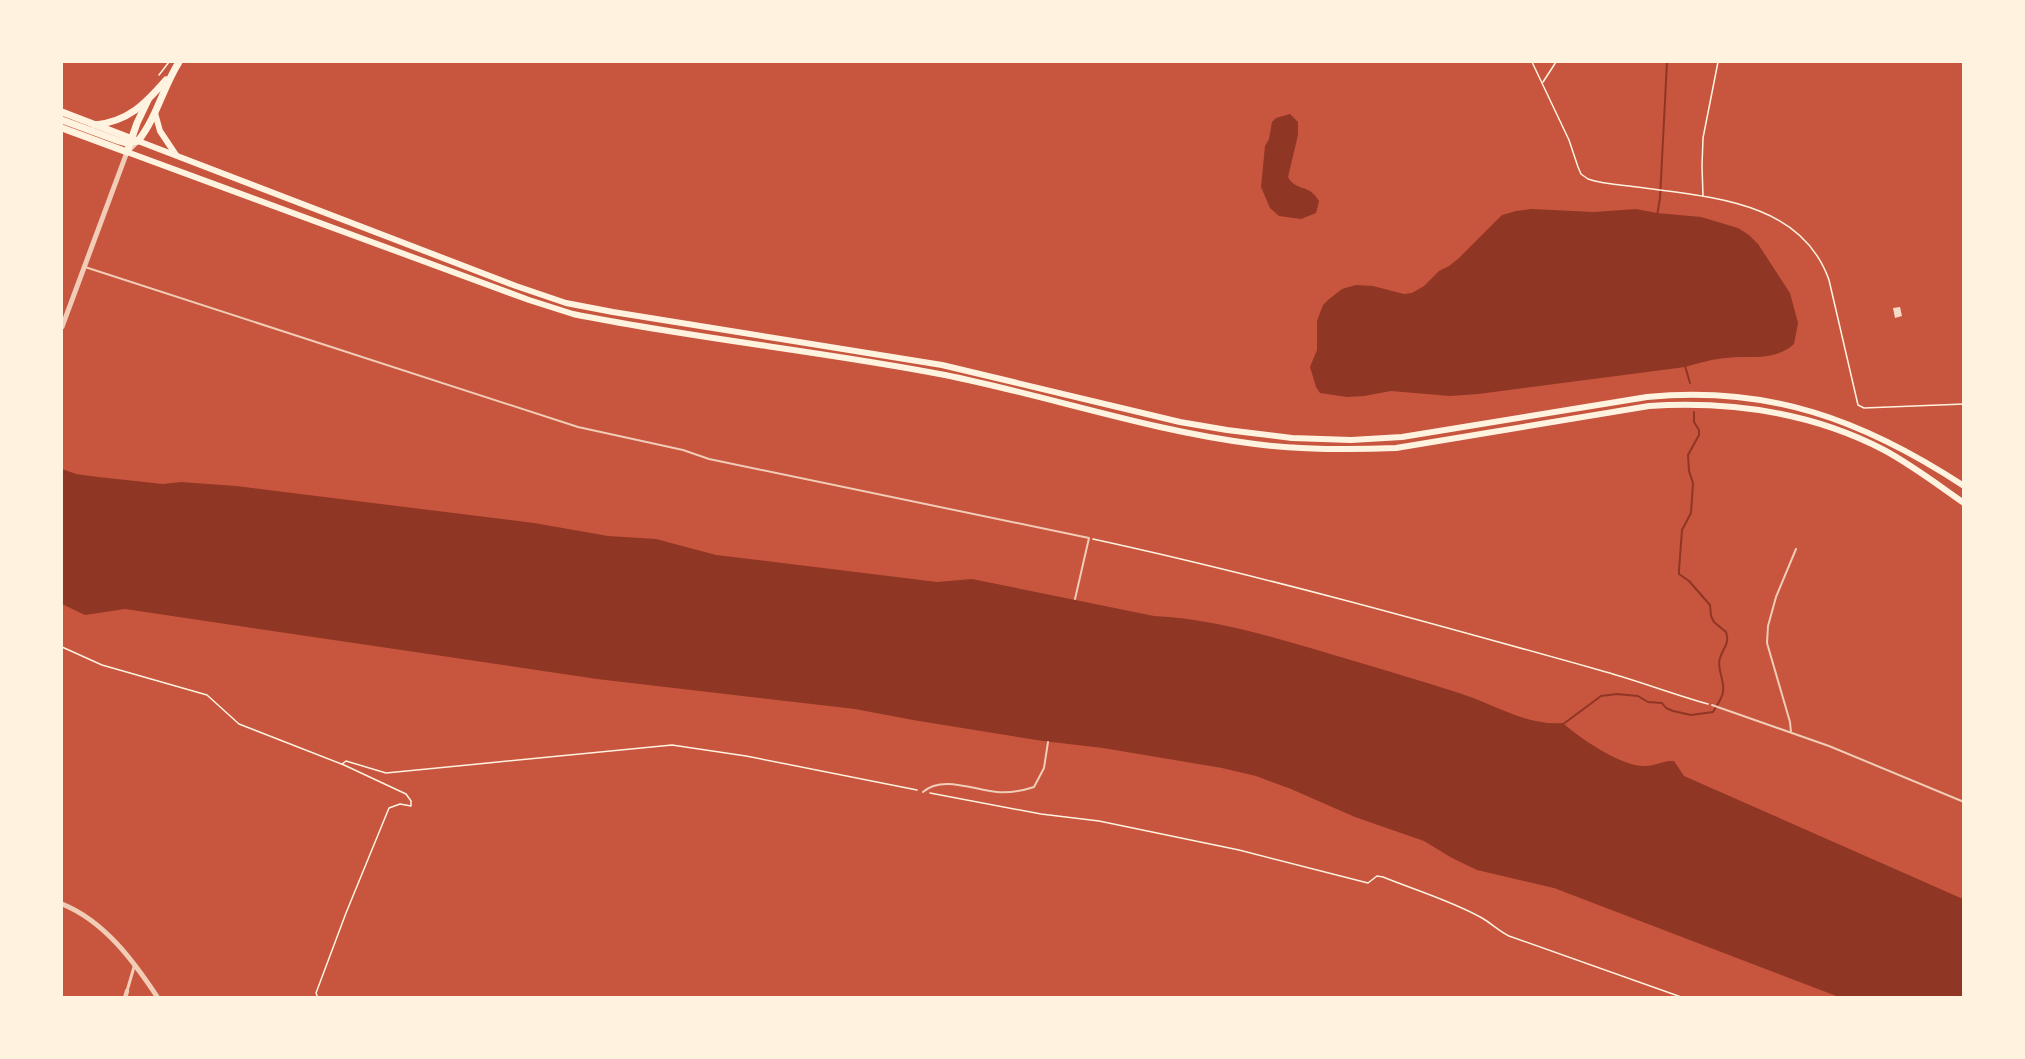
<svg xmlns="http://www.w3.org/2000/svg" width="2025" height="1059" font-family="'Fira Sans Condensed',sans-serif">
	<rect width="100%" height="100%" fill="#c8553d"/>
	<g fill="#8f3625">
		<path d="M1290 114 1298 122V135L1288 177C1296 192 1309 183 1319 201L1316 213 1301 219 1279 216 1270 208 1261 187 1265 146 1269 139 1272 122 1276 118Z"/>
		<path d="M1531 209 1594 212 1636 209 1657 213 1701 217 1738 228 1749 235 1758 244 1790 293 1798 323 1794 344C1774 362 1751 355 1726 358 1712 359 1699 363 1685 367L1478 394 1450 396 1391 391 1364 396 1347 397 1320 393 1316 387 1310 367 1317 350V321L1323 305 1328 300 1342 289 1356 285 1373 286 1404 294 1412 293 1424 286 1439 271 1449 266 1458 259 1502 215 1516 211Z"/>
		<path d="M62 469 76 474 98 477 163 484 181 482 236 486 534 523 608 536 656 539 716 555 937 582 972 579 1154 616C1216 619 1277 638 1337 656 1378 668 1419 680 1459 693 1494 704 1526 726 1563 723 1579 738 1624 768 1646 766 1656 766 1664 760 1674 761L1684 776 1963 899V997H1839L1554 888 1477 870 1452 858 1424 841 1355 817 1291 789 1256 776 1222 768 1103 748 1043 741 913 720 855 709 597 679 125 609 85 615 62 604Z"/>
	</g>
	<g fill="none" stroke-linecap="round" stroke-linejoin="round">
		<g stroke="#8f3625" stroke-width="2">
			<polyline points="1657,216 1660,198 1667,62"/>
			<polyline points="1685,366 1690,383"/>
			<path d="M1562 725 1601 696 1617 694 1638 696 1648 702 1662 703 1666 708 1673 711 1691 715 1713 712C1716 706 1723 698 1723 691 1725 680 1716 668 1720 658 1723 648 1730 644 1726 632L1714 622 1711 616 1710 605 1689 581 1679 574V570L1682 530 1691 513 1693 483 1689 471 1688 455 1699 435V430L1694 422V412"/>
		</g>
	</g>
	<polygon fill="#f7dbc8" points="1900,307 1902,316 1895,318 1893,308"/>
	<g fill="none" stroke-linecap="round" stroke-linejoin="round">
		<g stroke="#fff3e0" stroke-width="1.5">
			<path d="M1532 62 1569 140 1578 167 1581 174 1588 179C1603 184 1621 185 1637 187 1708 197 1801 200 1829 280L1858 405 1864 408 1964 404"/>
			<polyline points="159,75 169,62"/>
			<polyline points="1543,82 1556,62"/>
			<polyline points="1703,196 1702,166 1703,138 1718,62"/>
			<path d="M1093 539C1263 576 1431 623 1599 670 1636 680 1672 694 1708 704"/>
			<polyline points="62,647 102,665 207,695 239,724 344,765 406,794 411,801 411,806 400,804 389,808 346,913 316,993 318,998"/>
			<polyline points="342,764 346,761 386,773 672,745 746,756 917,790"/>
			<path d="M930 793 1041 814 1099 821 1239 850 1368 883 1377 876 1383 877C1415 890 1452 901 1482 918 1492 924 1499 931 1509 936L1684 998"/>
		</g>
		<g stroke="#f1ccb7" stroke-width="2">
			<polyline points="85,267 578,427 683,450 709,459 1089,538 1075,599"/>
			<polyline points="1712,705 1829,746 1964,802"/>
			<polyline points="1791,732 1790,722 1767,643 1768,626 1776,597 1796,549"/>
			<path d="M923 792C942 775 974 790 997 792 1010 793 1022 791 1034 787L1044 768 1048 742"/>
		</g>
		<polyline stroke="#f1ccb7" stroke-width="3" points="127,991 134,967"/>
		<polyline stroke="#f1ccb7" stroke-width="4.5" points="125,998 127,991"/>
		<g stroke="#f1ccb7" stroke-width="5">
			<polyline points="62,327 127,152 138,141"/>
			<path d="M62 904C104 921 133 960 158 998"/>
		</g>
		<g stroke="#fff3e0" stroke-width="6">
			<polyline points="155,113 160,131 176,155"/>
			<path d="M138 141 516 286 566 303 613 312 942 365 1180 422 1227 430 1292 438 1351 440 1402 437 1647 397C1769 385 1863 420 1964 486"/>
			<path d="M127 152 529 300 573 314C696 339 822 351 945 375 1049 396 1150 431 1255 444 1302 450 1349 450 1396 448L1649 406C1730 401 1811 412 1884 450 1912 465 1938 485 1964 503"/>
		</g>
		<g stroke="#fff3e0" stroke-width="7">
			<polyline points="62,112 135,140"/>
			<path d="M62 120 119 141 126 143 138 141C157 117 163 87 179 62"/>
			<path d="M95 125C129 121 145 104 166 80"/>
			<polyline points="62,128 127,152 137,123 148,100"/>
		</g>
	</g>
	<rect width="2025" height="1059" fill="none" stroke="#fff3e0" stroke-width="126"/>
</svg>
